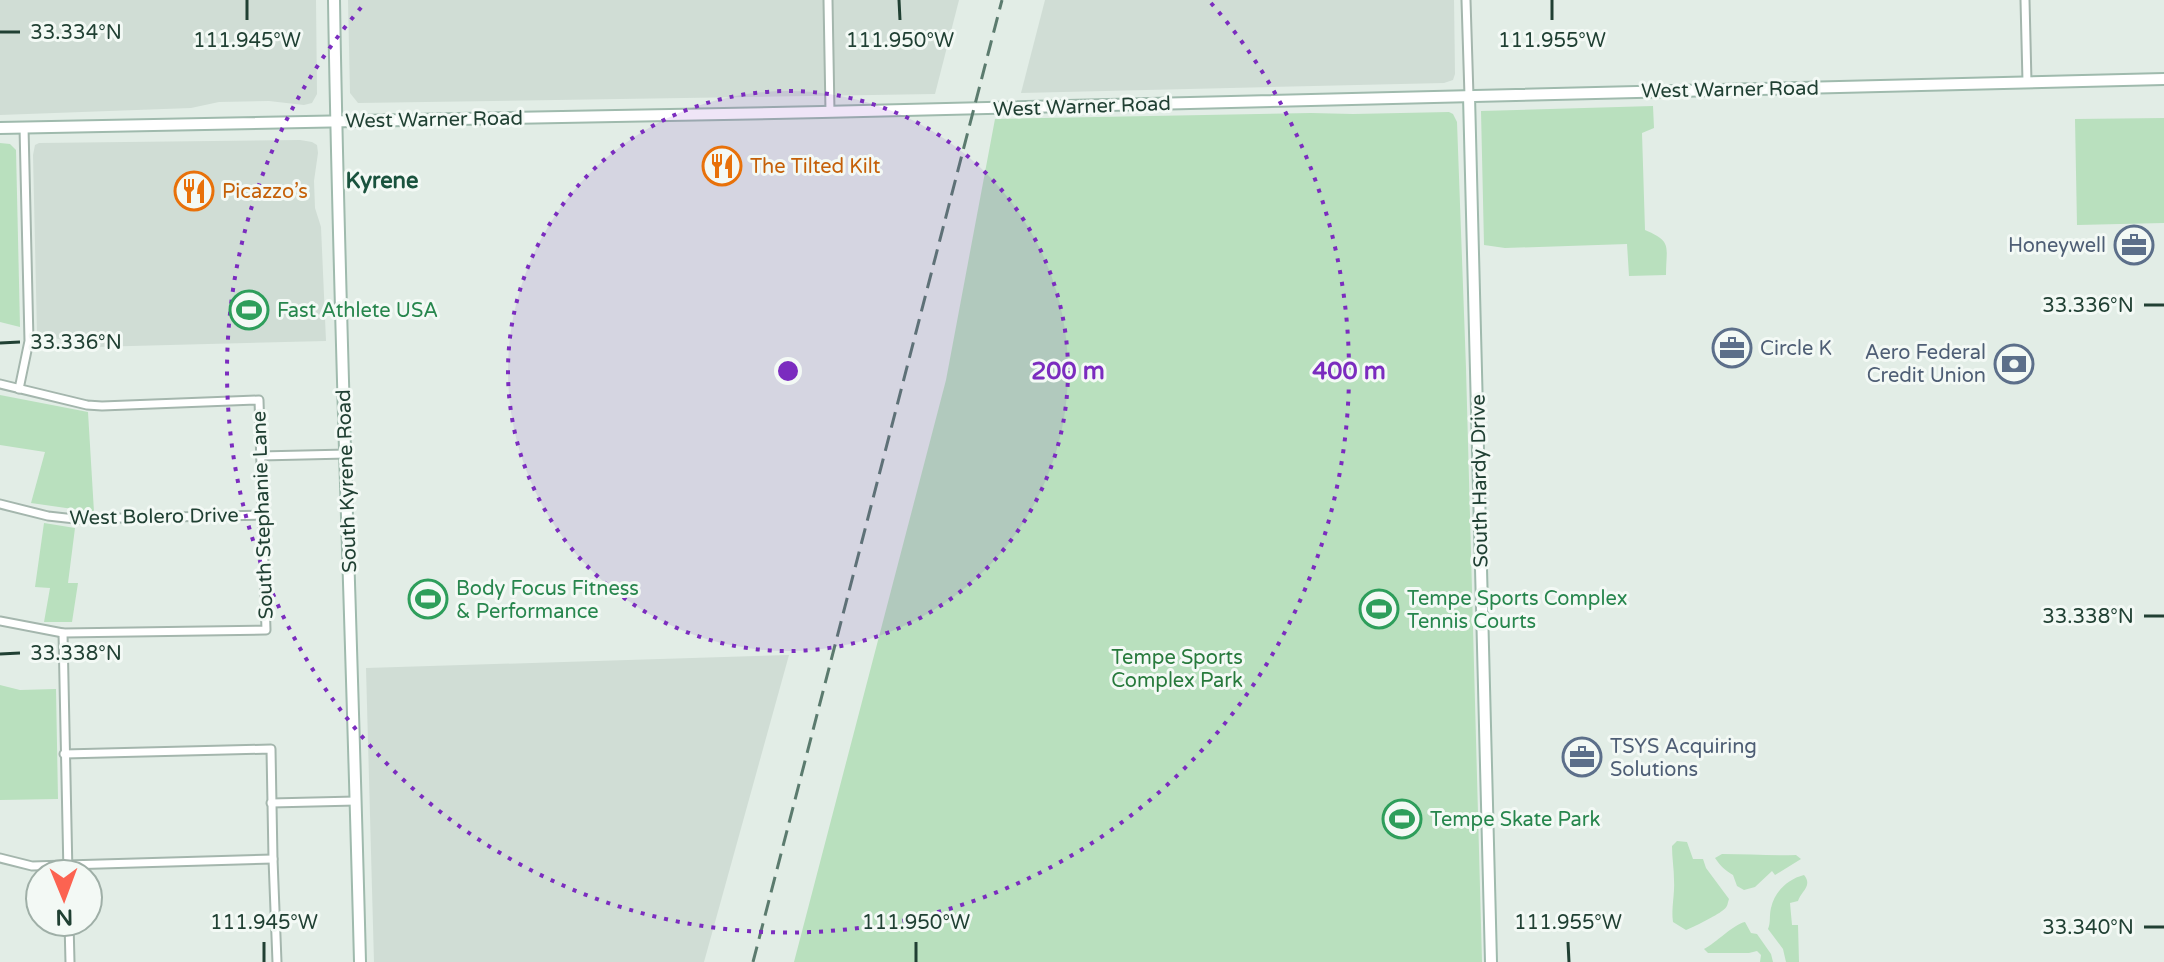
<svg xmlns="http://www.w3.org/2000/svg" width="2164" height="962" font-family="'Varela Round',sans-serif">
	<rect width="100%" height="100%" fill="#e2ede6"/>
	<g fill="#d0ddd5">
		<polygon points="0,0 316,0 317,94 312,103 304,105 269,101 219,102 191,108 0,115"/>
		<polygon points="348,0 959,0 935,94 358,103 350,93"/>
		<polygon points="1045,0 1454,0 1455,74 1453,80 1444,83 1021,93"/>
		<polygon points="300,140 312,142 317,145 318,153 314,181 315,208 321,227 326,341 93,347 37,334 33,155 35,145 39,143"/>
		<polygon points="789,655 704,962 374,962 366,668"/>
	</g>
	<g fill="#b9e0be">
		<path d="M1653 106 1654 128 1642 133 1645 230C1673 242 1666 246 1666 275L1629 276 1627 244 1505 248 1484 245 1481 111Z"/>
		<polygon points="1449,112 1453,114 1457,122 1466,368 1482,962 794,962 946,380 995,119 1311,113 1353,114"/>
		<polygon points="2164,118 2164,223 2077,225 2075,119"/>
		<polygon points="0,143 10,144 16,150 20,327 0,322"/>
		<polygon points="0,395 88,412 94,512 31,503 45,452 0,445"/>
		<polygon points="44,523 75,528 68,583 78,583 72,622 44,622 50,588 35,587"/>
		<polygon points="0,685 20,690 56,689 58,799 0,800"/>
		<path d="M1677 841 1687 842 1693 859H1703L1706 868 1729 899C1727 905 1728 907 1722 911 1717 915 1692 928 1686 930L1673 922C1671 908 1675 894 1674 880 1674 869 1672 858 1672 846Z"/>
		<path d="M1722 854C1748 854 1771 856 1796 855L1801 859 1775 875 1772 871 1755 887 1744 890 1737 886 1733 875C1725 870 1721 867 1715 858Z"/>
		<path d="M1804 875C1813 886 1801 891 1798 901L1790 903 1792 925H1798L1799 962H1786L1783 949 1768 929C1771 922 1769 916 1771 908 1775 891 1788 879 1804 875Z"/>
		<path d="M1745 922 1751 933 1757 934 1771 954 1773 962H1760L1761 955 1757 951 1749 953H1708L1704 949C1716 943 1734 924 1745 922Z"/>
	</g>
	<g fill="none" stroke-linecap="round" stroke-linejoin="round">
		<defs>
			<g id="street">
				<polyline points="828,0 830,112"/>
				<polyline points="1466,0 1469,96"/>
				<polyline points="2025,0 2027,82"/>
				<polyline points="0,384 87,405 102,406 259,400 266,630 63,633 0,621"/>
				<polyline points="19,389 29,341 24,127"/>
				<polyline points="260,456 347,454"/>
				<polyline points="0,504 48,516 75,519 262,515"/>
				<polyline points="63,633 68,874"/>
				<polyline points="64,754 271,749 273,859 277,962"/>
				<polyline points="271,803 356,801"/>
				<polyline points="0,858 32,866 273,859"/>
				<polyline points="69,922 70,962"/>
			</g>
			<g id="secondary">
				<path d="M334 0C339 321 352 641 360 962"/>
				<polyline points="1469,96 1491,962"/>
				<polyline points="0,128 822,112 2164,79"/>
			</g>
		</defs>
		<use href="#street" stroke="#a4b6ad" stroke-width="11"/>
		<use href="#secondary" stroke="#9fbaad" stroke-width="14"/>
		<use href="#street" stroke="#fff" stroke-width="7"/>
		<use href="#secondary" stroke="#fff" stroke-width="10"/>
		<polyline stroke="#5b7b6e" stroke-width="3" stroke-dasharray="16 8" stroke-linecap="butt" points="753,962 1002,0"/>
	</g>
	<path fill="none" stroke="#204033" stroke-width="3" d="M247 0V20M899 0 900 20M1552 0V20M0 32H20M2144 305H2164M0 343 20 342M2144 616H2164M0 654 20 653M2144 927H2164M264 942V962M916 942V962M1568 942 1569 962"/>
	<circle cx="788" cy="371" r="280" fill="#7b2cbf" fill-opacity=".12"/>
	<g fill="none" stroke="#7b2cbf" stroke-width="4" stroke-dasharray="4 8">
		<circle cx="788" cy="371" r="280"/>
		<path d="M1211 3A561 561 0 1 1 365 3"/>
	</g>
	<defs>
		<symbol id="restaurant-ring" viewBox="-11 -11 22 22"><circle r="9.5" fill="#f3f9f5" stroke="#e8710a" stroke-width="1.5"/><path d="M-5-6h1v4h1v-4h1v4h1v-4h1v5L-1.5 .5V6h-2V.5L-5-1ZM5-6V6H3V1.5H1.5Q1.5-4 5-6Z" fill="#e8710a"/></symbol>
		<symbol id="office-ring" viewBox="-11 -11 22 22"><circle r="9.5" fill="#f3f9f5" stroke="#5c6f8a" stroke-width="1.5"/><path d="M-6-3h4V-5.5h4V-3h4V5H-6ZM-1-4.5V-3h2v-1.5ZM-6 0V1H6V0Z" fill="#5c6f8a"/></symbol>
		<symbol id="stadium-ring" viewBox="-11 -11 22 22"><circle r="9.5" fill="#f3f9f5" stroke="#2e9e5b" stroke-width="1.5"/><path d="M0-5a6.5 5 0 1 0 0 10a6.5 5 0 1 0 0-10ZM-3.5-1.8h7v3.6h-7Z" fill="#2e9e5b"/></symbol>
		<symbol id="bank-ring" viewBox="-11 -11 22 22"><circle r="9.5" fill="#f3f9f5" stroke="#5c6f8a" stroke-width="1.5"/><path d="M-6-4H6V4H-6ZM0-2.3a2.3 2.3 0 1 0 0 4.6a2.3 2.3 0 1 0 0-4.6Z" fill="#5c6f8a"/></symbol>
	</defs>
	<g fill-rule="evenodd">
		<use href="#restaurant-ring" x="700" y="144" width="44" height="44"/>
		<use href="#restaurant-ring" x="172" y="169" width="44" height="44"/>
		<use href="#office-ring" x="2112" y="223" width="44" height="44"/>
		<use href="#stadium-ring" x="227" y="288" width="44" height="44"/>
		<use href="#office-ring" x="1710" y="326" width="44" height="44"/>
		<use href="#bank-ring" x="1992" y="342" width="44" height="44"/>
		<use href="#stadium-ring" x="406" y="577" width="44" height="44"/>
		<use href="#stadium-ring" x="1357" y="587" width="44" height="44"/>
		<use href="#office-ring" x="1560" y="735" width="44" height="44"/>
		<use href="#stadium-ring" x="1380" y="797" width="44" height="44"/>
	</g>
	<g text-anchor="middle" stroke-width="6" stroke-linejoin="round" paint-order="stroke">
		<g font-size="20" fill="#204033" stroke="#f3f9f5">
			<text transform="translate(1730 89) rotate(-1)" y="7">West Warner Road</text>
			<text transform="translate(1082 106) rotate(-2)" y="7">West Warner Road</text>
			<text transform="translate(434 119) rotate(-1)" y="7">West Warner Road</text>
			<text transform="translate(346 481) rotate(-92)" y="7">South Kyrene Road</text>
			<text transform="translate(1479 481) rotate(-91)" y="7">South Hardy Drive</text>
			<text transform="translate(262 515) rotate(-92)" y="7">South Stephanie Lane</text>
			<text transform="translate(154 516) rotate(-1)" y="7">West Bolero Drive</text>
		</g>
		<g font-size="20" fill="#c56008" stroke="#f3f9f5" text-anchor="start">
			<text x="750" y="173">The Tilted Kilt</text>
			<text x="222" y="198">Picazzo’s</text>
		</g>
		<g font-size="20" fill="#4e5e75" stroke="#f3f9f5" text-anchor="end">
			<text x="2106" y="252">Honeywell</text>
			<text x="1760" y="355" text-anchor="start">Circle K</text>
			<text x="1986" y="359">Aero Federal<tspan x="1986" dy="23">Credit Union</tspan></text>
			<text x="1610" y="753" text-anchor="start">TSYS Acquiring<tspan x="1610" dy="23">Solutions</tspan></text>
		</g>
		<g font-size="20" fill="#27864d" stroke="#f3f9f5" text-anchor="start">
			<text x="277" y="317">Fast Athlete USA</text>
			<text x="456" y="595">Body Focus Fitness<tspan x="456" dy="23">&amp; Performance</tspan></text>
			<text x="1407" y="605">Tempe Sports Complex<tspan x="1407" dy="23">Tennis Courts</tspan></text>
			<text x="1430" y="826">Tempe Skate Park</text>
		</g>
		<g font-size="20" fill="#277a3c" stroke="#f3f9f5">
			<text x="1177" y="664">Tempe Sports<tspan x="1177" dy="23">Complex Park</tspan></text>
		</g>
		<g font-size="22" font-weight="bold" fill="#1a533e" stroke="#f3f9f5">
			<text x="382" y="188">Kyrene</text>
		</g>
	</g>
	<g font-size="20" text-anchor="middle" fill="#204033" stroke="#f3f9f5" stroke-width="6" stroke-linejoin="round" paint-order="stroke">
		<text x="76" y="39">33.334°N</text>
		<text x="247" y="47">111.945°W</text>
		<text x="900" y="47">111.950°W</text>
		<text x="1552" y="47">111.955°W</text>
		<text x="2088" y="312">33.336°N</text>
		<text x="76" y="349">33.336°N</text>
		<text x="2088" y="623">33.338°N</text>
		<text x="76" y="660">33.338°N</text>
		<text x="264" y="929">111.945°W</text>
		<text x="916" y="929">111.950°W</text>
		<text x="1568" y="929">111.955°W</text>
		<text x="2088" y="934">33.340°N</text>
	</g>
	<circle cx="788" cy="371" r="12" fill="#7b2cbf" stroke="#f3f9f5" stroke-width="4"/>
	<g font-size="24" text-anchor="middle" font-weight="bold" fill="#7b2cbf" stroke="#f3f9f5" stroke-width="6" stroke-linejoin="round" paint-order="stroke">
		<text x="1068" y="379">200 m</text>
		<text x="1349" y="379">400 m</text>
	</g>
	<g transform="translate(64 898) rotate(179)"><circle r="38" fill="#f3f9f5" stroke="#9fafa7" stroke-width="2"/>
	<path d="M0-6L14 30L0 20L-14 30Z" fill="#fc6351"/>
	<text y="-12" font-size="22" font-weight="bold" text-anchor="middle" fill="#204033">N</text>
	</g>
</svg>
